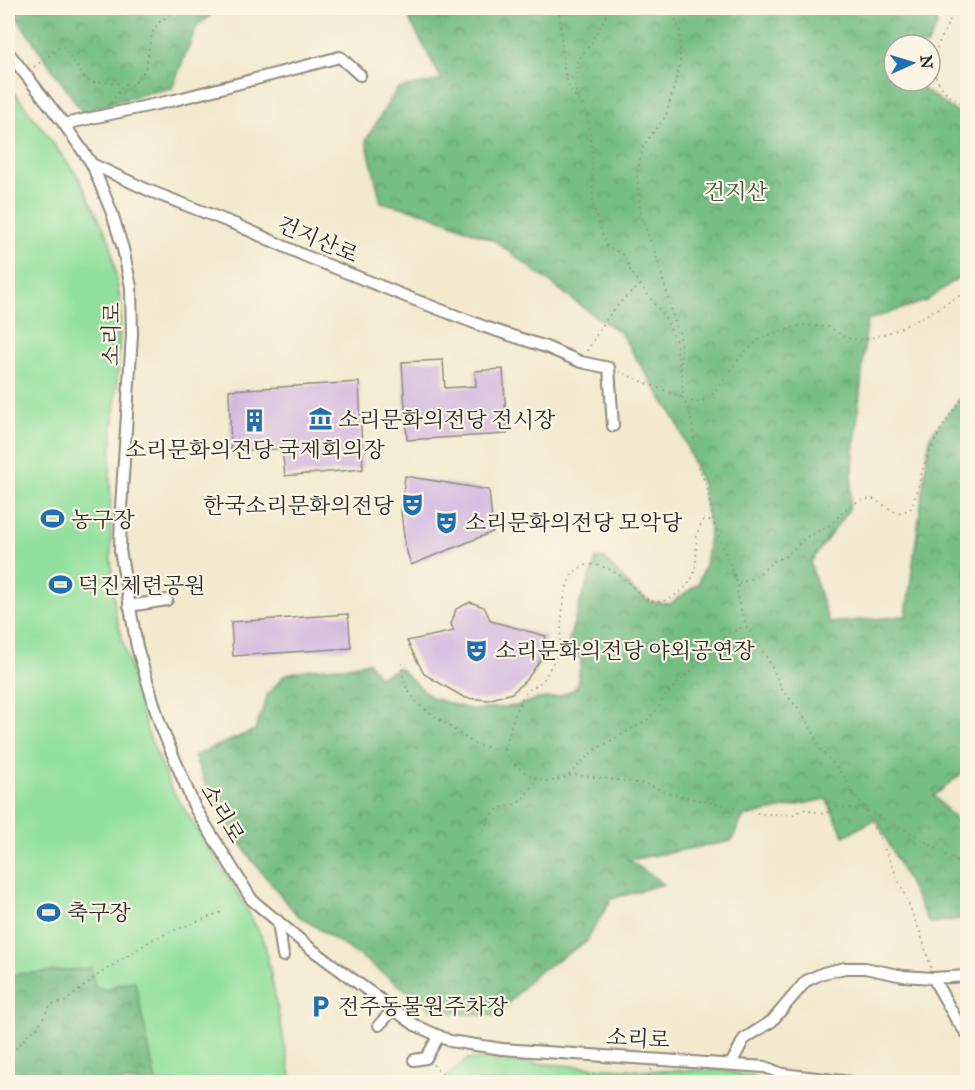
<svg xmlns="http://www.w3.org/2000/svg" width="975" height="1090" font-family="'IM FELL Great Primer','Noto Serif KR',serif">
	<defs>
		<pattern id="forest-crowns" width="20" height="18" patternUnits="userSpaceOnUse" patternTransform="scale(1.5)"><rect width="20" height="18" fill="#76be85"/><path d="M2 6a3 3 0 1 1 6 0M12 15a3 3 0 1 1 6 0" fill="none" stroke="#619b6d"/></pattern>
	</defs>
	<rect width="100%" height="100%" fill="#fcf5e5"/>
	<filter id="ink" filterUnits="userSpaceOnUse"><feTurbulence type="fractalNoise" baseFrequency=".0167" numOctaves="2"/><feDisplacementMap in="SourceGraphic" scale="12" xChannelSelector="R" yChannelSelector="G"/><feConvolveMatrix kernelMatrix="1 2 1 2 8 2 1 2 1" color-interpolation-filters="sRGB"/></filter>
	<filter id="wash" filterUnits="userSpaceOnUse"><feTurbulence type="fractalNoise" baseFrequency=".008" numOctaves="4" result="noise"/><feDisplacementMap in="SourceGraphic" scale="24" xChannelSelector="R" yChannelSelector="G"/><feGaussianBlur stdDeviation="1.35" result="paint"/><feColorMatrix in="noise" values="0 0 0 0 0 0 0 0 0 0 0 0 0 0 0 0 0 1.4 0 .05"/><feComposite in="paint" operator="in"/></filter>
	<g filter="url(#wash)">
		<rect width="100%" height="100%" fill="#f2e9ce"/>
		<g fill="url(#forest-crowns)" stroke="#507458" stroke-width="1.5">
			<polygon points="10,8 220,8 197,26 172,88 148,93 82,112"/>
			<polygon points="429,8 938,8 936,28 927,45 894,45 894,81 911,81 967,119 967,271 926,301 867,320 849,509 810,563 829,623 906,616 930,436 967,390 967,769 934,796 967,832 967,918 929,923 876,819 844,836 826,799 743,817 731,841 629,860 664,884 611,899 586,942 535,974 497,1016 434,1011 357,954 296,914 251,859 209,792 194,756 255,730 268,694 286,674 312,669 343,667 368,662 379,677 399,668 432,698 473,710 516,706 537,699 558,697 576,688 582,660 567,647 582,596 595,565 595,559 605,559 636,593 651,602 670,604 698,584 705,565 710,529 702,485 677,422 619,331 592,314 495,241 429,214 381,202 366,140 397,89 442,80 409,19 429,13"/>
			<polygon points="92,968 105,990 136,980 156,1082 8,1082 8,975"/>
		</g>
		<g fill="#93e09e" stroke="#5f8664" stroke-width="1.5">
			<polygon points="8,84 79,178 110,241 121,307 117,381 110,464 111,558 115,612 147,731 171,788 240,897 264,941 292,1082 156,1082 135,981 121,983 105,990 94,985 91,968 8,975 8,554 9,551"/>
			<polygon points="467,1059 652,1071 722,1070 750,1076 764,1082 442,1082"/>
		</g>
		<g id="blocks">
			<g fill="#d2b8e0">
				<polygon points="443,360 445,388 476,386 475,371 503,369 507,434 407,440 402,362"/>
				<polygon points="359,382 363,469 285,476 282,449 231,451 229,390"/>
				<polygon points="405,476 489,490 493,532 411,565 405,545 401,511"/>
				<polygon points="470,602 484,607 491,621 546,636 541,659 528,678 512,693 488,700 465,698 424,674 407,641 454,631 451,624 456,609"/>
				<polygon points="348,614 351,648 233,656 231,622"/>
			</g>
		</g>
	</g>
	<g filter="url(#ink)">
		<use href="#blocks" fill-opacity="0" stroke="#8e8a7c" stroke-width="1.5"/>
		<g fill="none" stroke-linecap="round" stroke-linejoin="round">
			<defs>
				<g id="minor">
					<polyline points="8,52 64,124 92,164 150,191 237,225 303,255 410,298 485,327 546,347 581,362 609,368 613,426"/>
					<polyline points="64,124 175,100 340,57 360,75"/>
					<polyline points="92,164 112,213 123,249 131,287 132,335 121,508 120,550 137,647 160,724 195,808 252,900 310,948 415,1025 450,1041 502,1049 765,1067 782,1074 791,1082"/>
					<polyline points="129,606 167,600"/>
					<polyline points="278,921 283,956"/>
					<polyline points="933,978 956,1019 968,1035"/>
					<polyline points="379,1025 394,1009"/>
					<polyline points="414,1060 426,1058 439,1036"/>
					<polyline points="731,1064 744,1039 772,1021 806,981 823,973 845,968 865,968 903,976 933,978 968,976"/>
					<polyline points="782,1074 851,1082"/>
				</g>
			</defs>
			<use href="#minor" stroke="#8e8a7c" stroke-width="14"/>
			<g stroke="#8e8a7c" stroke-width="1.5" stroke-dasharray="1.5 4.5" stroke-linecap="butt">
				<polyline points="559,8 564,70 569,88 584,107 588,118 592,150 593,203 599,224 607,246 625,256 631,272 665,318 676,341 680,370"/>
				<polyline points="671,8 680,31 680,64 666,116 643,146 637,175 641,217 657,258 676,326 680,334 683,399 689,410 693,429 696,460 707,487 713,521 738,585 737,596 746,626 768,659 783,691 798,708 812,730 820,749 844,776 851,790 866,810 871,824 879,836 906,898 921,935 931,968"/>
				<path d="M953 8C949 33 922 57 939 83 946 94 955 101 968 106"/>
				<polyline points="34,67 59,48 64,47 84,77 92,83 96,82 123,84"/>
				<polyline points="578,98 575,89 577,62 591,43 610,8"/>
				<path d="M111 103 124 84 134 85C137 79 145 72 146 65 153 30 147 29 179 8"/>
				<path d="M587 351C601 327 616 301 640 286"/>
				<polyline points="619,372 696,403 709,399 741,356 762,337 801,325 829,327 846,338 865,340 894,331 921,318 968,291"/>
				<path d="M739 584 757 576 772 562 786 556 805 538 830 525 846 509 860 500 873 499 897 513 910 510C918 493 919 477 926 461 936 437 950 411 968 392"/>
				<path d="M402 663 403 678 407 689 419 705 476 745 504 751C511 764 534 782 550 781 560 780 567 775 578 775L646 784 668 793 762 814H794L806 809 823 814 839 807 866 810 915 835 957 862 968 873"/>
				<path d="M504 750C511 732 513 710 525 694 529 689 535 687 540 683 546 679 557 655 559 647 563 627 560 581 578 569 593 559 612 569 624 579 641 592 649 611 674 596 712 574 685 542 704 520L712 521"/>
				<polyline points="569,775 593,751 647,720 659,707 667,693 705,658 715,645 729,633 745,626"/>
				<path d="M480 835C487 823 491 810 505 806 510 805 514 805 519 802 527 796 530 787 537 779"/>
				<polyline points="8,1058 29,1033 37,1029 51,1004 65,1002 99,974 155,938 224,911"/>
				<polyline points="433,1065 450,1082"/>
				<path d="M577 1082C588 1070 605 1075 619 1082"/>
				<polyline points="647,1082 651,1069"/>
				<polyline points="683,1082 693,1080 712,1082"/>
			</g>
			<use href="#minor" stroke="#fff" stroke-width="10"/>
		</g>
	</g>
	<defs>
		<symbol id="museum-bare" viewBox="-9 -9 18 18"><path d="M0-6L6-3V-2H-6V-3ZM-5-1h2V3h-2ZM-1-1h2V3h-2ZM3-1h2V3H3ZM-6 4H6V6H-6Z" fill="#1f6fb2" stroke="#fcf5e5" stroke-width="2.5" paint-order="stroke"/></symbol>
		<symbol id="building-bare" viewBox="-9 -9 18 18"><path d="M-4-6H4V6H1V3H-1V6H-4ZM-2.5-4.3h1.7v1.8h-1.7ZM.8-4.3h1.7v1.8H.8ZM-2.5-1h1.7V.8h-1.7ZM.8-1h1.7V.8H.8Z" fill="#1f6fb2" stroke="#fcf5e5" stroke-width="2.5" paint-order="stroke"/></symbol>
		<symbol id="theatre-bare" viewBox="-9 -9 18 18"><path d="M-5-5.5Q0-4 5-5.5V0Q5 5 0 6Q-5 5-5 0ZM-3.3-2.5H-1v1.5H-3.3ZM1-2.5H3.3v1.5H1ZM-2.8 1Q0 5.5 2.8 1Z" fill="#1f6fb2" stroke="#fcf5e5" stroke-width="2.5" paint-order="stroke"/></symbol>
		<symbol id="stadium-bare" viewBox="-9 -9 18 18"><path d="M0-5a6.5 5 0 1 0 0 10a6.5 5 0 1 0 0-10ZM-3.5-1.8h7v3.6h-7Z" fill="#1f6fb2" stroke="#fcf5e5" stroke-width="2.5" paint-order="stroke"/></symbol>
		<symbol id="parking-bare" viewBox="-9 -9 18 18"><path d="M-3.5-5.5H1a3.5 3.5 0 0 1 0 7H-1V5.5H-3.5ZM-1-3.4V-.6H.8a1.4 1.4 0 0 0 0-2.8Z" fill="#1f6fb2" stroke="#fcf5e5" stroke-width="2.5" paint-order="stroke"/></symbol>
	</defs>
	<g fill-rule="evenodd">
		<use href="#museum-bare" x="304" y="402" width="33" height="33"/>
		<use href="#building-bare" x="238" y="404" width="33" height="33"/>
		<use href="#theatre-bare" x="396" y="488" width="33" height="33"/>
		<use href="#stadium-bare" x="36" y="502" width="33" height="33"/>
		<use href="#theatre-bare" x="430" y="506" width="33" height="33"/>
		<use href="#stadium-bare" x="44" y="568" width="33" height="33"/>
		<use href="#theatre-bare" x="460" y="634" width="33" height="33"/>
		<use href="#stadium-bare" x="32" y="896" width="33" height="33"/>
		<use href="#parking-bare" x="304" y="990" width="33" height="33"/>
	</g>
	<g text-anchor="middle" stroke-width="4.5" stroke-linejoin="round" paint-order="stroke">
		<g font-size="22" fill="#455848" stroke="#fcf5e5">
			<text x="736" y="199">건지산</text>
		</g>
		<g font-size="22" fill="#2b2b2b" stroke="#fcf5e5">
			<text transform="translate(318 239) rotate(23)" y="8">건지산로</text>
			<text transform="translate(111 334) rotate(-89)" y="8">소리로</text>
			<text transform="translate(223 813) rotate(60)" y="8">소리로</text>
			<text transform="translate(638 1038) rotate(3)" y="8">소리로</text>
		</g>
		<g font-size="22" fill="#2b2b2b" stroke="#fcf5e5" text-anchor="start">
			<text x="338" y="427">소리문화의전당 전시장</text>
			<text x="255" y="457" text-anchor="middle">소리문화의전당 국제회의장</text>
			<text x="394" y="513" text-anchor="end">한국소리문화의전당</text>
			<text x="71" y="527">농구장</text>
			<text x="465" y="530">소리문화의전당 모악당</text>
			<text x="78" y="593">덕진체련공원</text>
			<text x="495" y="658">소리문화의전당 야외공연장</text>
			<text x="67" y="920">축구장</text>
			<text x="338" y="1014">전주동물원주차장</text>
		</g>
	</g>
	<rect width="975" height="1090" fill="none" stroke="#fcf5e5" stroke-width="30"/>
	<g transform="translate(912 63) rotate(86)"><circle r="28" fill="#fcf5e5" stroke="#a8a49b" stroke-width="1.5"/>
	<path d="M0-4.5L10 22L0 15L-10 22Z" fill="#1f6fb2"/>
	<text y="-9" font-size="16" font-weight="bold" text-anchor="middle" fill="#2b2b2b">N</text>
	</g>
</svg>
